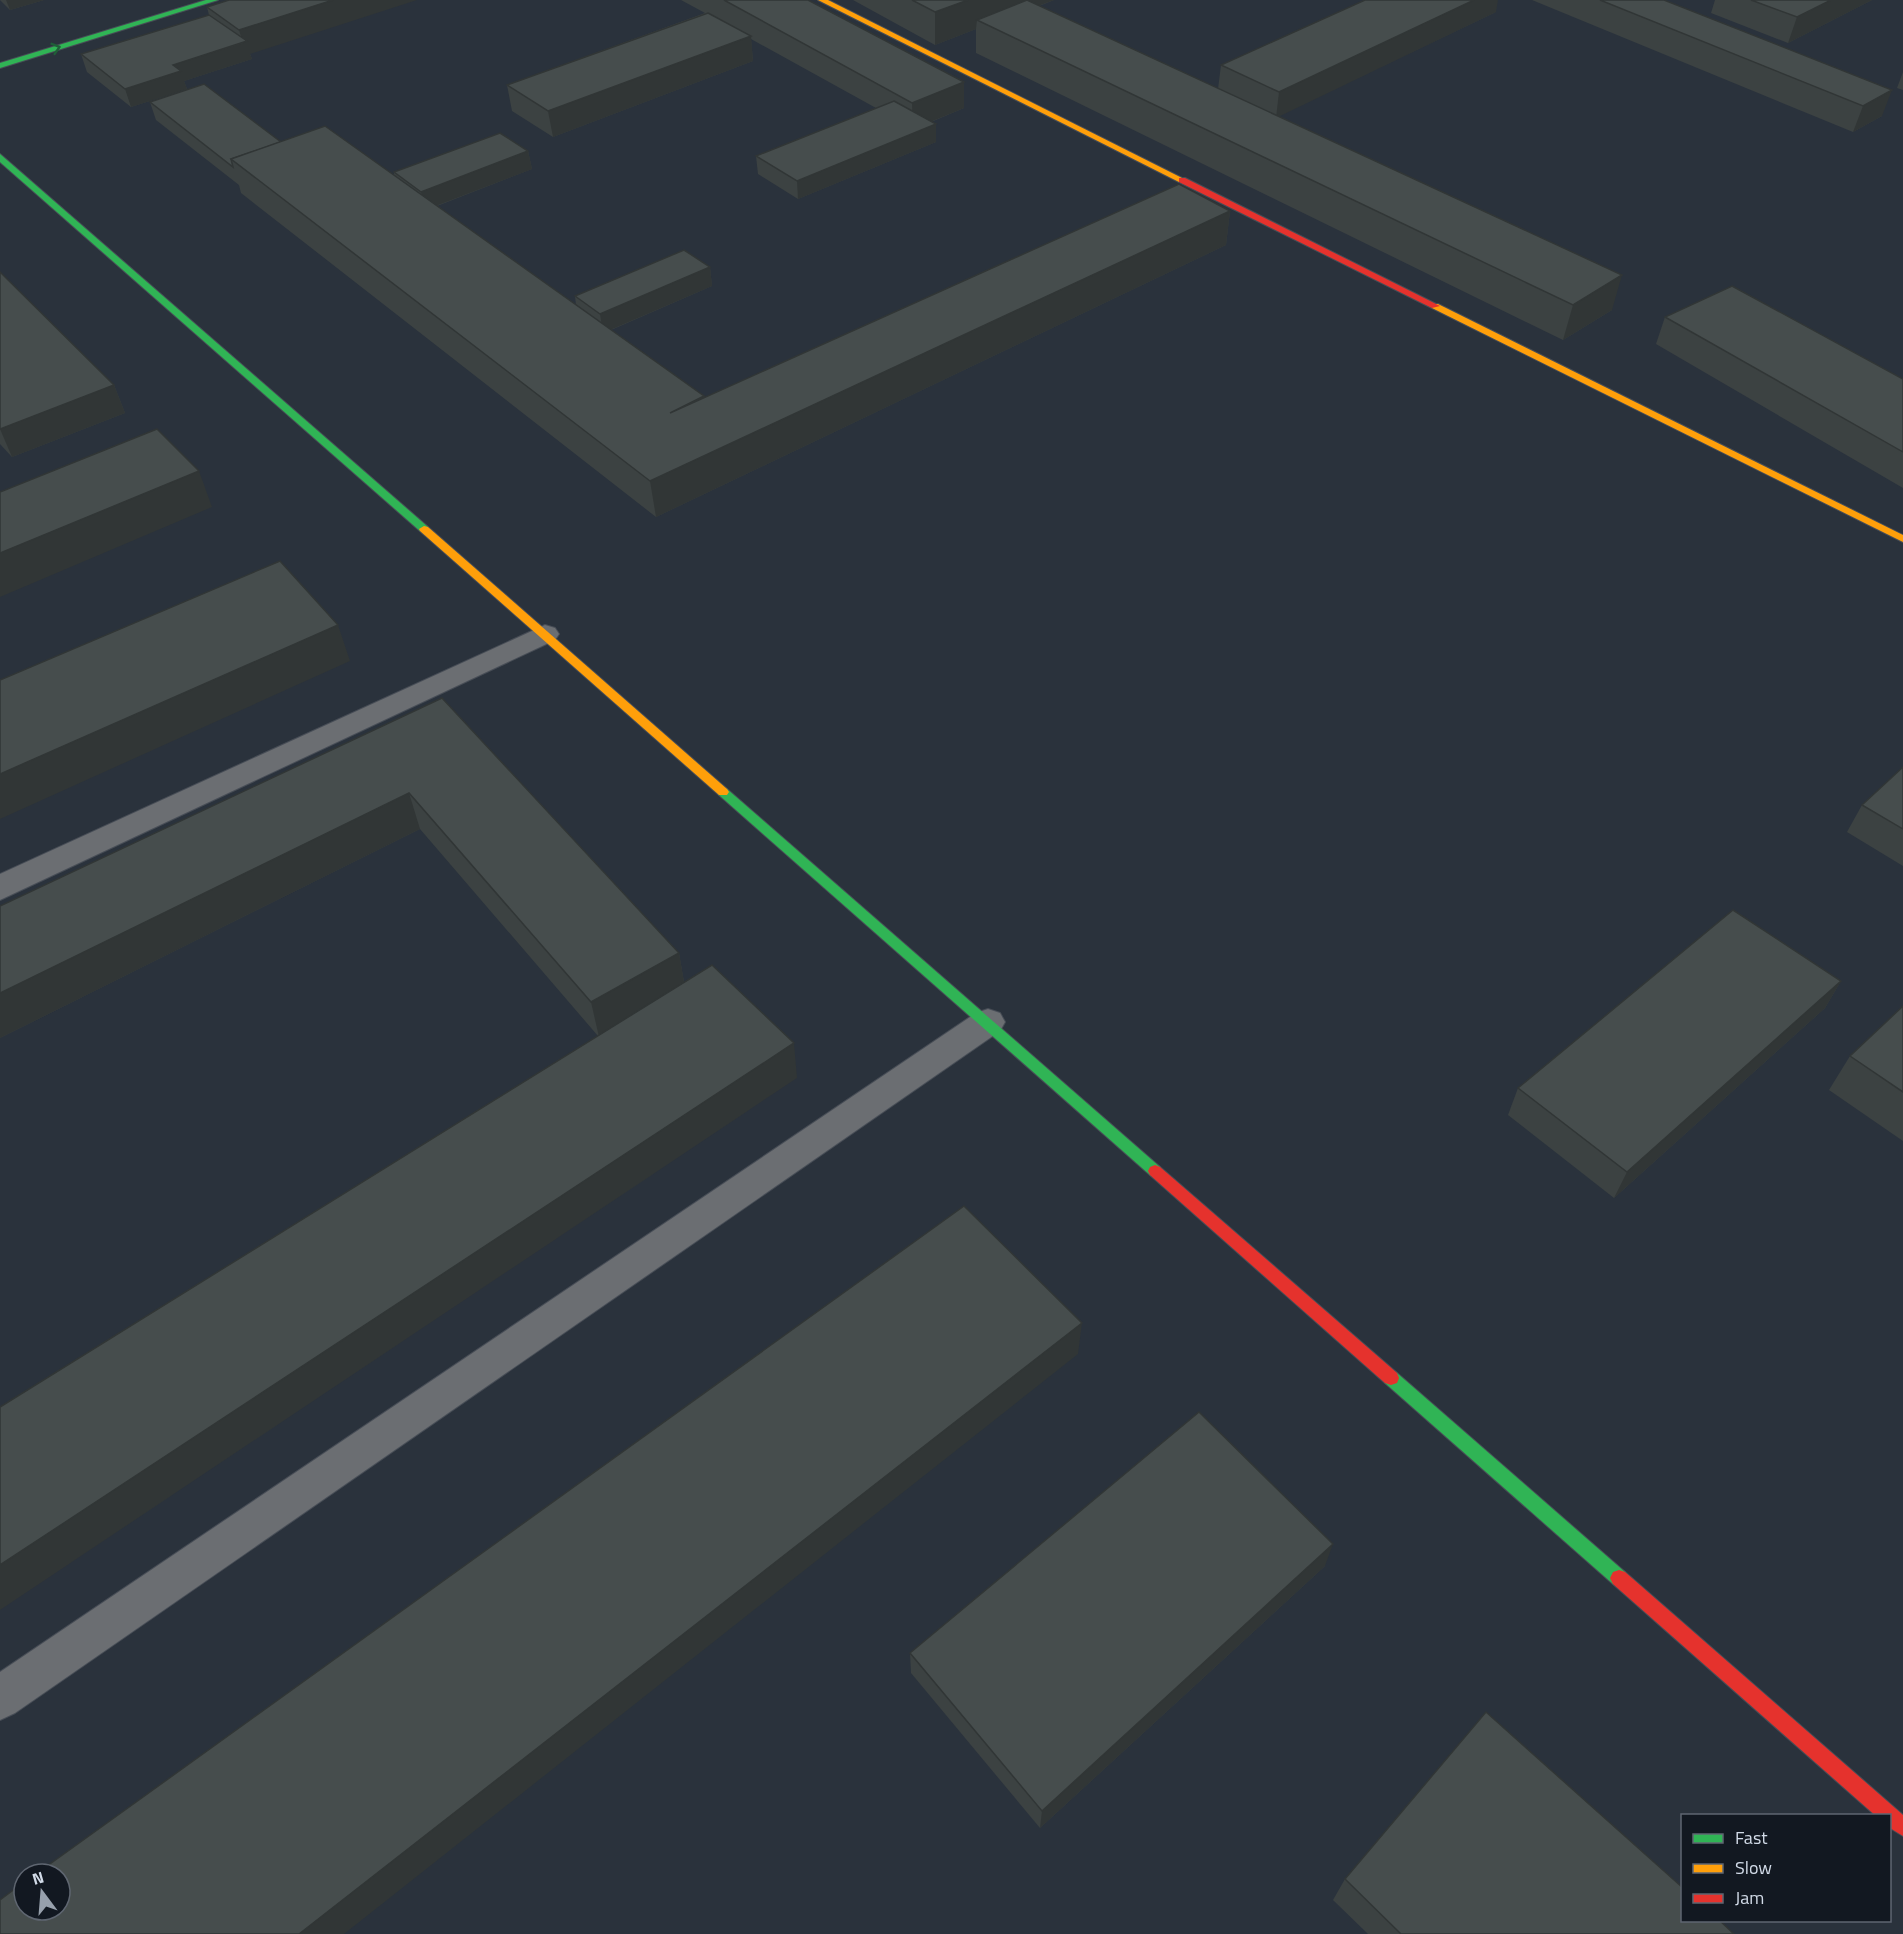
<svg xmlns="http://www.w3.org/2000/svg" width="1903" height="1934" font-family="'Titillium Web',sans-serif">
	<rect width="100%" height="100%" fill="#2a323c"/>
	<g fill="none" stroke-linecap="round" stroke-linejoin="round">
		<defs>
			<g id="street">
				<polygon points="545,625 555,628 559,634 555,640 0,900 0,874"/>
				<polygon points="988,1009 1000,1013 1005,1022 1000,1031 15,1713 0,1720 0,1672 976,1013"/>
			</g>
			<g id="fast">
				<polygon points="206,0 218,0 0,68 0,63"/>
				<polygon points="0,154 428,527 428,531 420,531 0,162"/>
				<polygon points="723,788 727,789 1160,1167 1162,1171 1160,1175 1155,1177 1150,1175 719,795 717,792 719,789"/>
				<polygon points="1391,1371 1397,1373 1625,1572 1628,1578 1625,1584 1619,1586 1613,1584 1385,1383 1383,1378 1385,1373"/>
			</g>
			<g id="slow">
				<polygon points="818,0 828,0 1186,180 1179,182"/>
				<polygon points="1432,304 1438,304 1903,535 1903,542 1432,308"/>
				<polygon points="424,526 428,527 727,789 729,792 727,795 719,795 420,531 419,529"/>
			</g>
			<g id="jam">
				<polygon points="1179,178 1185,178 1440,306 1432,308 1179,182"/>
				<polygon points="1155,1165 1160,1167 1397,1373 1399,1378 1397,1383 1391,1385 1385,1383 1150,1175 1148,1171 1150,1167"/>
				<polygon points="1619,1570 1625,1572 1903,1815 1903,1836 1890,1828 1890,1816 1876,1816 1613,1584 1610,1578 1613,1572"/>
			</g>
		</defs>
		<use href="#street" stroke="#474d56" stroke-width="2"/>
		<use href="#fast" stroke="#474d56" stroke-width="2"/>
		<use href="#slow" stroke="#474d56" stroke-width="2"/>
		<use href="#jam" stroke="#474d56" stroke-width="2"/>
		<use href="#street" fill="#6b6e72" fill-rule="evenodd"/>
		<use href="#fast" fill="#30b455" fill-rule="evenodd"/>
		<use href="#slow" fill="#ff9f0a" fill-rule="evenodd"/>
		<use href="#jam" fill="#e5322d" fill-rule="evenodd"/>
	</g>
	<g fill="#3c4242">
		<polygon points="0,0 44,0 10,10"/>
		<polygon points="229,0 252,59 184,81 187,89 131,107 87,72 81,54 209,15 207,7"/>
		<polygon points="681,0 808,0 964,82 964,108 931,122 936,142 798,199 758,174 756,156 876,108 751,39 753,61 553,137 512,111 507,85 705,13"/>
		<polygon points="853,0 1054,0 1039,6 1218,89 1221,65 1496,12 1278,116 1612,310 1563,340 976,53 976,29 935,45"/>
		<polygon points="1532,0 1664,0 1882,116 1853,132"/>
		<polygon points="1715,0 1872,0 1788,43 1711,13"/>
		<polygon points="1903,72 1903,90 1897,88"/>
		<polygon points="150,102 394,175 394,172 528,151 532,169 437,206 576,305 575,296 710,267 712,286 611,330 704,396 705,398 1230,211 1226,245 656,517 241,193 239,185 156,120"/>
		<polygon points="0,272 114,385 125,413 12,457 0,444"/>
		<polygon points="1665,317 1903,379 1903,488 1656,344"/>
		<polygon points="442,698 679,953 684,982 797,1078 598,1036 420,829 0,1038 0,906"/>
		<polygon points="1903,767 1903,866 1847,832 1862,805"/>
		<polygon points="1841,981 1825,1008 1614,1198 1508,1115 1518,1088"/>
		<polygon points="1903,1006 1903,1141 1829,1090 1850,1056"/>
		<polygon points="1325,1566 1040,1828 911,1673 910,1653"/>
		<polygon points="1345,1879 1734,1934 1368,1934 1333,1900"/>
	</g>
	<g fill="#313636">
		<polygon points="6,0 44,0 10,10"/>
		<polygon points="333,0 417,0 250,54 252,59 184,81 187,89 131,107 125,89 173,65 243,43 239,30"/>
		<polygon points="968,0 1054,0 987,25 977,20 976,29 935,45 935,12"/>
		<polygon points="1474,0 1498,0 1496,12 1276,118 1279,92"/>
		<polygon points="1831,0 1872,0 1788,43 1797,17"/>
		<polygon points="751,36 753,61 553,137 548,111"/>
		<polygon points="964,82 964,108 913,129 912,103"/>
		<polygon points="1892,90 1882,116 1853,132 1863,106"/>
		<polygon points="936,124 936,142 798,199 797,181"/>
		<polygon points="528,151 532,169 425,210 421,192"/>
		<polygon points="1230,211 1226,245 656,517 650,481"/>
		<polygon points="710,267 712,286 603,333 600,314"/>
		<polygon points="1622,275 1612,310 1563,340 1573,305"/>
		<polygon points="114,385 125,413 12,457 0,429"/>
		<polygon points="199,471 212,507 0,597 0,553"/>
		<polygon points="338,625 350,661 0,819 0,774"/>
		<polygon points="409,793 420,829 0,1038 0,993"/>
		<polygon points="679,953 685,988 599,1037 591,1002"/>
		<polygon points="1841,981 1825,1008 1614,1198 1627,1172"/>
		<polygon points="794,1043 797,1078 0,1610 0,1565"/>
		<polygon points="1082,1323 1078,1354 344,1934 299,1934"/>
		<polygon points="1333,1544 1325,1566 1040,1828 1042,1811"/>
	</g>
	<g fill="#464d4d" stroke="#313636" stroke-width="1.5">
		<polygon points="229,0 333,0 239,30 207,7"/>
		<polygon points="724,0 808,0 964,82 912,103"/>
		<polygon points="912,0 968,0 935,12"/>
		<polygon points="1027,0 1622,275 1573,305 977,20"/>
		<polygon points="1365,0 1474,0 1279,92 1221,65"/>
		<polygon points="1600,0 1664,0 1892,90 1863,106"/>
		<polygon points="1751,0 1831,0 1797,17"/>
		<polygon points="708,13 751,36 548,111 507,85"/>
		<polygon points="209,15 247,41 173,65 181,71 125,89 81,54"/>
		<polygon points="204,84 281,142 231,159 233,167 150,102"/>
		<polygon points="894,101 936,124 797,181 756,156"/>
		<polygon points="325,126 704,396 670,413 1179,184 1230,211 650,481 231,159"/>
		<polygon points="500,133 528,151 421,192 394,172"/>
		<polygon points="684,250 710,267 600,314 575,296"/>
		<polygon points="0,272 114,385 0,429"/>
		<polygon points="1732,286 1903,379 1903,452 1665,317"/>
		<polygon points="157,429 199,471 0,553 0,492"/>
		<polygon points="280,561 338,625 0,774 0,680"/>
		<polygon points="442,698 679,953 591,1002 409,793 0,993 0,906"/>
		<polygon points="1903,767 1903,829 1862,805"/>
		<polygon points="1733,910 1841,981 1627,1172 1518,1088"/>
		<polygon points="712,965 794,1043 0,1565 0,1407"/>
		<polygon points="1903,1006 1903,1092 1850,1056"/>
		<polygon points="964,1206 1082,1323 299,1934 0,1934 0,1900 24,1882 24,1910 60,1910 60,1874 36,1874"/>
		<polygon points="1199,1412 1333,1544 1042,1811 910,1653"/>
		<polygon points="1486,1712 1683,1888 1683,1920 1719,1920 1734,1934 1401,1934 1345,1879"/>
	</g>
	<defs><path id="oneway-chevron" d="M-2-3.5L2.5 0L-2 3.5" fill="none" stroke-width="1.6" stroke-linecap="round" stroke-linejoin="round" transform="scale(1.5)"/></defs>
	<use stroke="#205e38" href="#oneway-chevron" transform="translate(56 48) rotate(-17)"/>
	<rect x="1681" y="1814" width="210" height="108" fill="#121821" stroke="#5f6671" stroke-width="1.5"/>
	<rect x="1693" y="1834" width="30" height="9" fill="#30b455" stroke="#5f6671" stroke-width="1.5"/>
	<text x="1735" y="1844" font-size="18" fill="#d2dbe8">Fast</text>
	<rect x="1693" y="1864" width="30" height="9" fill="#ff9f0a" stroke="#5f6671" stroke-width="1.5"/>
	<text x="1735" y="1874" font-size="18" fill="#d2dbe8">Slow</text>
	<rect x="1693" y="1894" width="30" height="9" fill="#e5322d" stroke="#5f6671" stroke-width="1.5"/>
	<text x="1735" y="1904" font-size="18" fill="#d2dbe8">Jam</text>
	<g transform="translate(42 1892) rotate(344)"><circle r="28" fill="#121821" stroke="#5f6671" stroke-width="1.5"/>
	<path d="M0-4.5L10 22L0 15L-10 22Z" fill="#97a0ac"/>
	<text y="-9" font-size="16" font-weight="bold" text-anchor="middle" fill="#d2dbe8">N</text>
	</g>
</svg>
